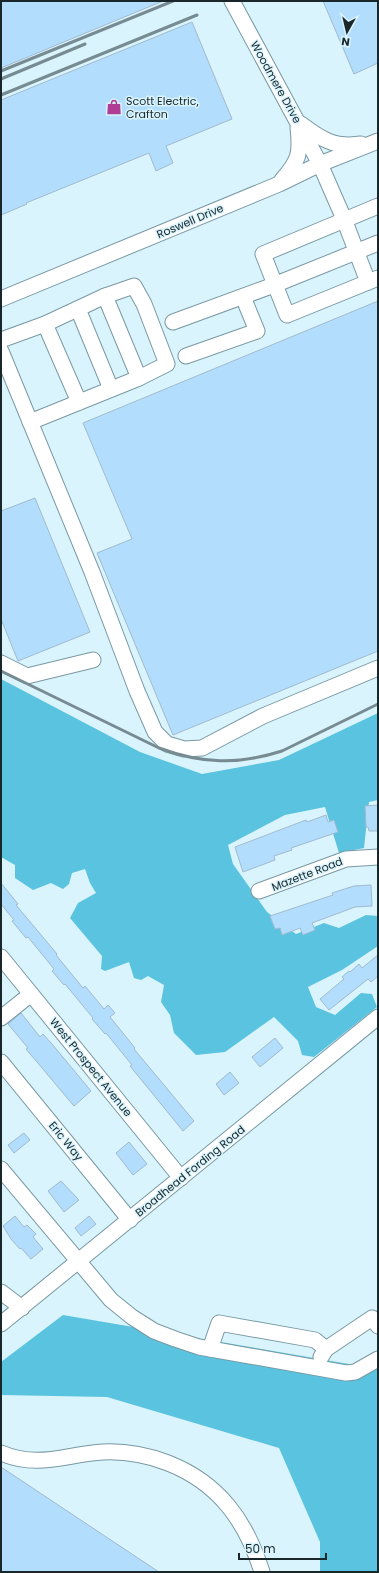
<svg xmlns="http://www.w3.org/2000/svg" width="379" height="1573" font-family="Poppins,sans-serif">
	<rect width="100%" height="100%" fill="#d9f4fd"/>
	<g fill="#5ac3df">
		<polygon points="1,679 140,752 202,774 279,760 378,713 378,800 369,802 364,848 339,853 325,807 285,815 228,845 233,864 267,912 296,934 324,923 339,928 366,915 378,916 378,946 342,970 308,987 316,1007 335,1015 361,993 372,994 377,1007 314,1057 302,1055 298,1041 274,1017 225,1052 196,1055 174,1033 170,1015 161,1002 164,985 148,976 141,980 134,978 129,962 105,971 101,969 102,956 70,918 78,903 96,893 90,883 85,869 72,873 69,884 63,889 51,883 33,890 15,878 15,865 1,857"/>
		<polygon points="63,1315 378,1369 378,1572 320,1572 320,1542 279,1448 107,1397 1,1395 1,1362"/>
	</g>
	<g fill="#b3ddfd" stroke="#a1bacd">
		<polygon points="1,1 163,1 1,68"/>
		<polygon points="323,1 378,1 378,63 354,74"/>
		<polygon points="192,22 232,119 166,146 173,163 156,171 149,153 26,203 27,204 1,215 1,100"/>
		<polygon points="378,301 378,651 173,735 97,553 132,539 83,423"/>
		<polygon points="35,498 90,632 18,661 1,619 1,511"/>
		<polygon points="378,805 378,831 369,831 368,827 366,827 365,806"/>
		<polygon points="326,815 328,822 334,820 338,832 291,848 292,850 274,856 275,860 243,872 235,847 306,820 307,822"/>
		<polygon points="1,883 18,904 16,905 57,954 56,955 83,988 85,986 104,1009 108,1005 115,1013 110,1017 135,1048 134,1049 194,1121 183,1131 130,1066 132,1065 106,1033 105,1034 92,1019 93,1018 65,984 64,985 52,971 54,969 28,937 26,938 12,921 14,920 1,904"/>
		<polygon points="371,885 372,906 355,907 312,923 315,930 303,935 300,928 282,935 280,928 275,929 270,916 333,895 332,893 354,886"/>
		<polygon points="378,955 378,976 371,982 368,979 329,1010 320,999 344,979 342,977 349,971 350,972 359,964 362,968"/>
		<polygon points="21,1013 40,1037 43,1034 52,1044 91,1091 74,1106 26,1049 28,1048 8,1024"/>
		<polygon points="275,1038 283,1048 260,1067 252,1057"/>
		<polygon points="230,1072 239,1083 224,1095 216,1084"/>
		<polygon points="24,1133 30,1140 14,1153 8,1145"/>
		<polygon points="129,1142 147,1164 133,1175 116,1153"/>
		<polygon points="61,1181 79,1200 64,1212 48,1191"/>
		<polygon points="15,1216 24,1227 27,1225 36,1234 33,1237 43,1249 31,1259 21,1248 20,1249 11,1239 3,1226"/>
		<polygon points="89,1216 96,1224 81,1236 75,1228"/>
		<polygon points="1,1467 159,1572 1,1572"/>
	</g>
	<g fill="none" stroke-linecap="round" stroke-linejoin="round">
		<defs>
			<g id="minor">
				<polyline points="232,1 320,164 344,219 368,282"/>
				<path d="M301 124C321 139 334 148 361 144"/>
				<path d="M282 180C299 161 301 153 298 128"/>
				<polyline points="378,206 263,254 287,315 378,278"/>
				<polyline points="105,296 139,378"/>
				<polyline points="1,299 279,184 320,164 378,141"/>
				<polyline points="78,309 111,389"/>
				<polyline points="173,322 274,285 378,243"/>
				<polyline points="45,324 79,402"/>
				<polyline points="1,340 45,324 105,296 134,286 144,304 167,364 139,378 30,422"/>
				<polyline points="1,351 92,572 137,691 155,732 167,744 184,749 202,748 263,716 378,668"/>
				<polyline points="186,356 257,331 243,297"/>
				<polyline points="1,663 27,676 93,660"/>
				<polyline points="259,891 346,859 378,857"/>
				<polyline points="1,957 181,1178"/>
				<polyline points="1,1018 31,994"/>
				<polyline points="1,1062 130,1220"/>
				<polyline points="1,1169 111,1300 132,1317 154,1331 175,1339 199,1347 346,1373 355,1372 378,1359"/>
				<polyline points="1,1292 22,1308"/>
				<polyline points="1,1324 378,1017"/>
				<polyline points="210,1349 219,1323 315,1340 326,1349"/>
				<polyline points="321,1357 326,1349 372,1318 378,1326"/>
				<path d="M1 1453C39 1469 66 1454 103 1452 126 1451 147 1455 168 1463 219 1483 246 1521 262 1572"/>
			</g>
		</defs>
		<use href="#minor" stroke="#7999a3" stroke-width="17"/>
		<use href="#minor" stroke="#fff" stroke-width="15"/>
		<g stroke="#778b92" stroke-width="3">
			<polyline points="1,71 173,1"/>
			<polyline points="1,79 85,44"/>
			<polyline points="1,95 197,15"/>
			<path d="M1 671 159 748C202 764 238 765 282 751L378 704"/>
		</g>
	</g>
	<defs>
		<symbol id="shop-bare" viewBox="-9 -9 18 18"><path d="M-5-2.5h2.3a2.7 3.5 0 0 1 5.4 0H5L5.5 6h-11ZM-1.5-2.5h3a1.5 2.3 0 0 0-3 0Z" fill="#b03c95" stroke="#d9f4fd" stroke-width="2.5" paint-order="stroke"/></symbol>
	</defs>
	<g fill-rule="evenodd">
		<use href="#shop-bare" x="103" y="96" width="22" height="22"/>
	</g>
	<g text-anchor="middle" stroke-width="3" stroke-linejoin="round" paint-order="stroke">
		<g font-size="11" fill="#19262a" stroke="#d9f4fd">
			<text transform="translate(276 82) rotate(61)" y="4">Woodmere Drive</text>
			<text transform="translate(190 221) rotate(-23)" y="4">Roswell Drive</text>
			<text transform="translate(307 874) rotate(-21)" y="4">Mazette Road</text>
			<text transform="translate(91 1067) rotate(51)" y="4">West Prospect Avenue</text>
			<text transform="translate(66 1141) rotate(51)" y="4">Eric Way</text>
			<text transform="translate(190 1171) rotate(-39)" y="4">Broadhead Fording Road</text>
		</g>
		<g font-size="11" fill="#19262a" stroke="#d9f4fd" text-anchor="start">
			<text x="126" y="105">Scott Electric,<tspan x="126" dy="13">Crafton</tspan></text>
		</g>
	</g>
	<rect width="379" height="1573" fill="none" stroke="#19262a" stroke-width="4"/>
	<g transform="translate(347 32) rotate(188)" stroke="#d9f4fd" stroke-width="3" paint-order="stroke">
	<path d="M0-3L7 15L0 10L-7 15Z" fill="#19262a"/>
	<text y="-6" font-size="11" font-weight="bold" text-anchor="middle" fill="#19262a">N</text>
	</g>
	<path d="M239 1553v6h87v-6" fill="none" stroke="#19262a" stroke-width="2"/>
	<text x="245" y="1553" font-size="12" fill="#19262a" stroke="#d9f4fd" stroke-width="3" paint-order="stroke">50 m</text>
</svg>
